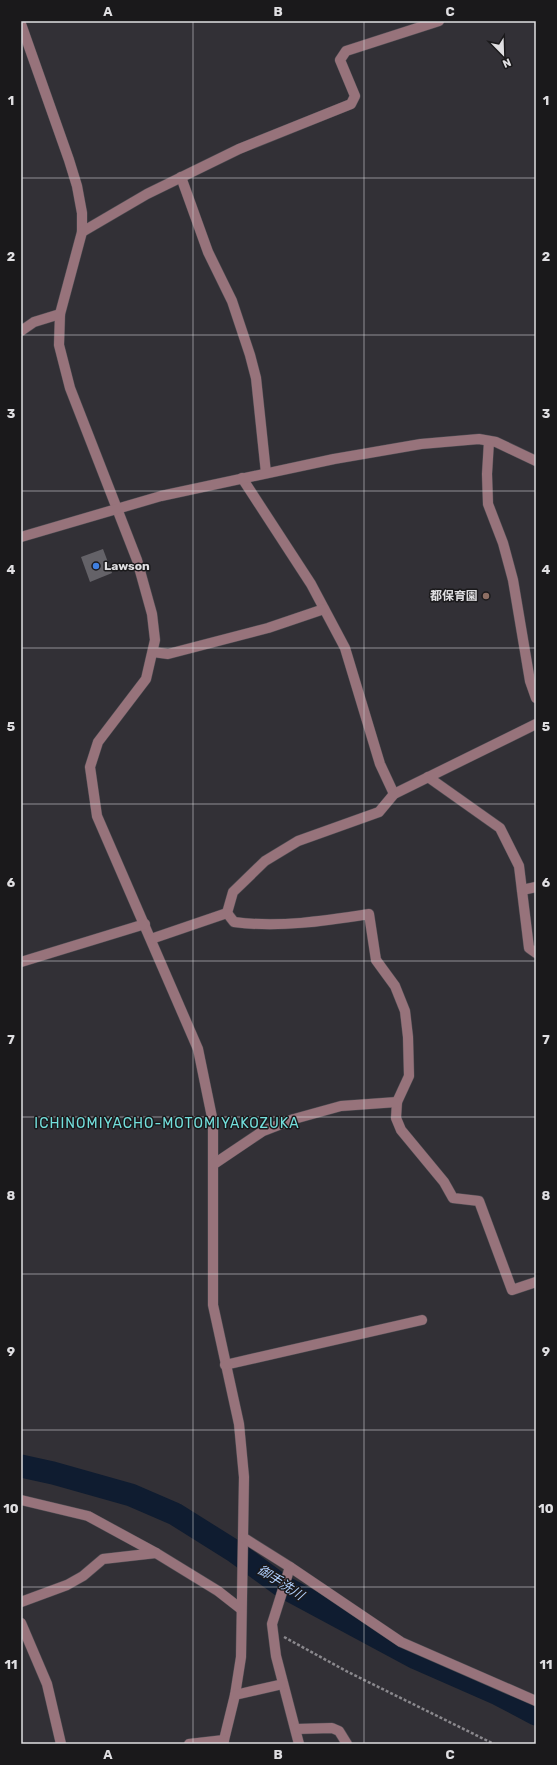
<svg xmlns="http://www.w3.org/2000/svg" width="557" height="1765" font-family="Rubik,'Noto Sans JP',sans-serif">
	<rect width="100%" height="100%" fill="#323036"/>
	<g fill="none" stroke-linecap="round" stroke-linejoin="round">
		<polyline stroke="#0f1c30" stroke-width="23" points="21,1466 53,1473 131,1495 175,1514 234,1551 282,1586 416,1658 498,1694 536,1714"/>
	</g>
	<polygon fill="#646268" points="103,549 112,573 90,582 81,557"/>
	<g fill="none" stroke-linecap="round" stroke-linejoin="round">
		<defs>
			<g id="minor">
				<polyline points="21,24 69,160 77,186 82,213 82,232 60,314 59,345 70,388 137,560 152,614 155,640 146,679 98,742 90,767 97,816 198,1049 213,1122 213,1305 239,1424 244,1477 241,1657 235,1695 223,1744"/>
				<polyline points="181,177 208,252 232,301 250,355 256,378 266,473"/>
				<polyline points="82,232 147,194 239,149 351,104 355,96 340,60 346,51 439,21"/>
				<polyline points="21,331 34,322 60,314"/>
				<polyline points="489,441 487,474 488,504 503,543 513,580 530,681 536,698"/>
				<polyline points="242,478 311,584 345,648 380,764 394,794"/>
				<polyline points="21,537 161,496 334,459 421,444 479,439 496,442 536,461"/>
				<polyline points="153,652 168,654 268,628 324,609"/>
				<polyline points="428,777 500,828 519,866 529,948 536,953"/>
				<polyline points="522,890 536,887"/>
				<path d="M227 913 234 922C279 928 324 921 369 914L376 960 395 986 405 1011 408 1037 409 1076 397 1102 396 1118 401 1130 444 1182 453 1198 479 1201 512 1290 536 1282"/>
				<polyline points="227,913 233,892 265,861 298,841 379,812 394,794 536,724"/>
				<polyline points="151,939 227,913"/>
				<polyline points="21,962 145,924"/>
				<polyline points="214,1164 263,1131 294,1119 341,1106 397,1102"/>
				<polyline points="225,1365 422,1320"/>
				<polyline points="21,1500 88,1516 156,1553 218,1591 241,1609"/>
				<polyline points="244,1538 290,1567 401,1642 536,1701"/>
				<polyline points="290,1567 272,1624 276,1656 299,1744"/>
				<polyline points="21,1602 67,1585 83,1576 103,1559 156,1553"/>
				<polyline points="21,1623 47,1684 61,1744"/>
				<polyline points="235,1695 283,1684"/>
				<polyline points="296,1729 332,1728 339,1731 347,1744"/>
				<polyline points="189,1744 224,1740"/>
			</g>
		</defs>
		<use href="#minor" stroke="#4e4c52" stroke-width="11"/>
		<polyline stroke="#8a888d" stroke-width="2.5" stroke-dasharray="3 2" stroke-linecap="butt" points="284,1637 348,1672 494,1744"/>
		<use href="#minor" stroke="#97737b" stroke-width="10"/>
	</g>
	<path fill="none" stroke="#e0dfe2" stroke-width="1" stroke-opacity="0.55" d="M193 21V1744M364 21V1744M21 178H536M21 335H536M21 491H536M21 648H536M21 804H536M21 961H536M21 1117H536M21 1274H536M21 1430H536M21 1587H536"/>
	<circle fill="#3f7fe0" stroke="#1a191b" stroke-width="1.5" cx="96" cy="566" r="4"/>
	<circle fill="#8d6e63" stroke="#1a191b" stroke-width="1.5" cx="486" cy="596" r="4"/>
	<g text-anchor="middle" stroke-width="3" stroke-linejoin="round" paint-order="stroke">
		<g font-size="12" font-weight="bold" fill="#e0dfe2" stroke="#1a191b" text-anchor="start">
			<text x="104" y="570">Lawson</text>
			<text x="478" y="600" text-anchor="end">都保育園</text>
		</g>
		<g font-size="13" font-style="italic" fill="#afcffd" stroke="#1a191b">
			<text transform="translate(281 1582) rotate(33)" y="5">御手洗川</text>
		</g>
		<g font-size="14" letter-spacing="1" fill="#73dfdc" stroke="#1a191b">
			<text x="167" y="1128">ICHINOMIYACHO-MOTOMIYAKOZUKA</text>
		</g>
	</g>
	<rect width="557" height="1765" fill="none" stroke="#1a191b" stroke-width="44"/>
	<g transform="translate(503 54) rotate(157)" stroke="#1a191b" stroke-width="3" paint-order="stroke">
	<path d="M0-3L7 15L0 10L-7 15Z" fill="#e0dfe2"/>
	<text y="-6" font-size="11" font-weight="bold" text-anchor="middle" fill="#e0dfe2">N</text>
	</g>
	<rect x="22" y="22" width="513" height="1721" fill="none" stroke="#e0dfe2" stroke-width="1.5"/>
	<g font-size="13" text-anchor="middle" font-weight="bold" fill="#e0dfe2">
		<text x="108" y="16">A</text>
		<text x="278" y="16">B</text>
		<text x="450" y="16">C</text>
		<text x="11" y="105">1</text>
		<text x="546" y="105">1</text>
		<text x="11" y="261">2</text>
		<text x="546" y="261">2</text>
		<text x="11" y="418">3</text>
		<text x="546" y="418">3</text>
		<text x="11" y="574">4</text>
		<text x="546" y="574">4</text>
		<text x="11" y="731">5</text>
		<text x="546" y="731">5</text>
		<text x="11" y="887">6</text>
		<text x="546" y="887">6</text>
		<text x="11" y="1044">7</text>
		<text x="546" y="1044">7</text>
		<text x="11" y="1200">8</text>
		<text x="546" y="1200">8</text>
		<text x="11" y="1356">9</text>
		<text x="546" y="1356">9</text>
		<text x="11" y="1513">10</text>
		<text x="546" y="1513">10</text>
		<text x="11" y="1669">11</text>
		<text x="546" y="1669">11</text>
		<text x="108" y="1759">A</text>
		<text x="278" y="1759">B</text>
		<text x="450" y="1759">C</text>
	</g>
</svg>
